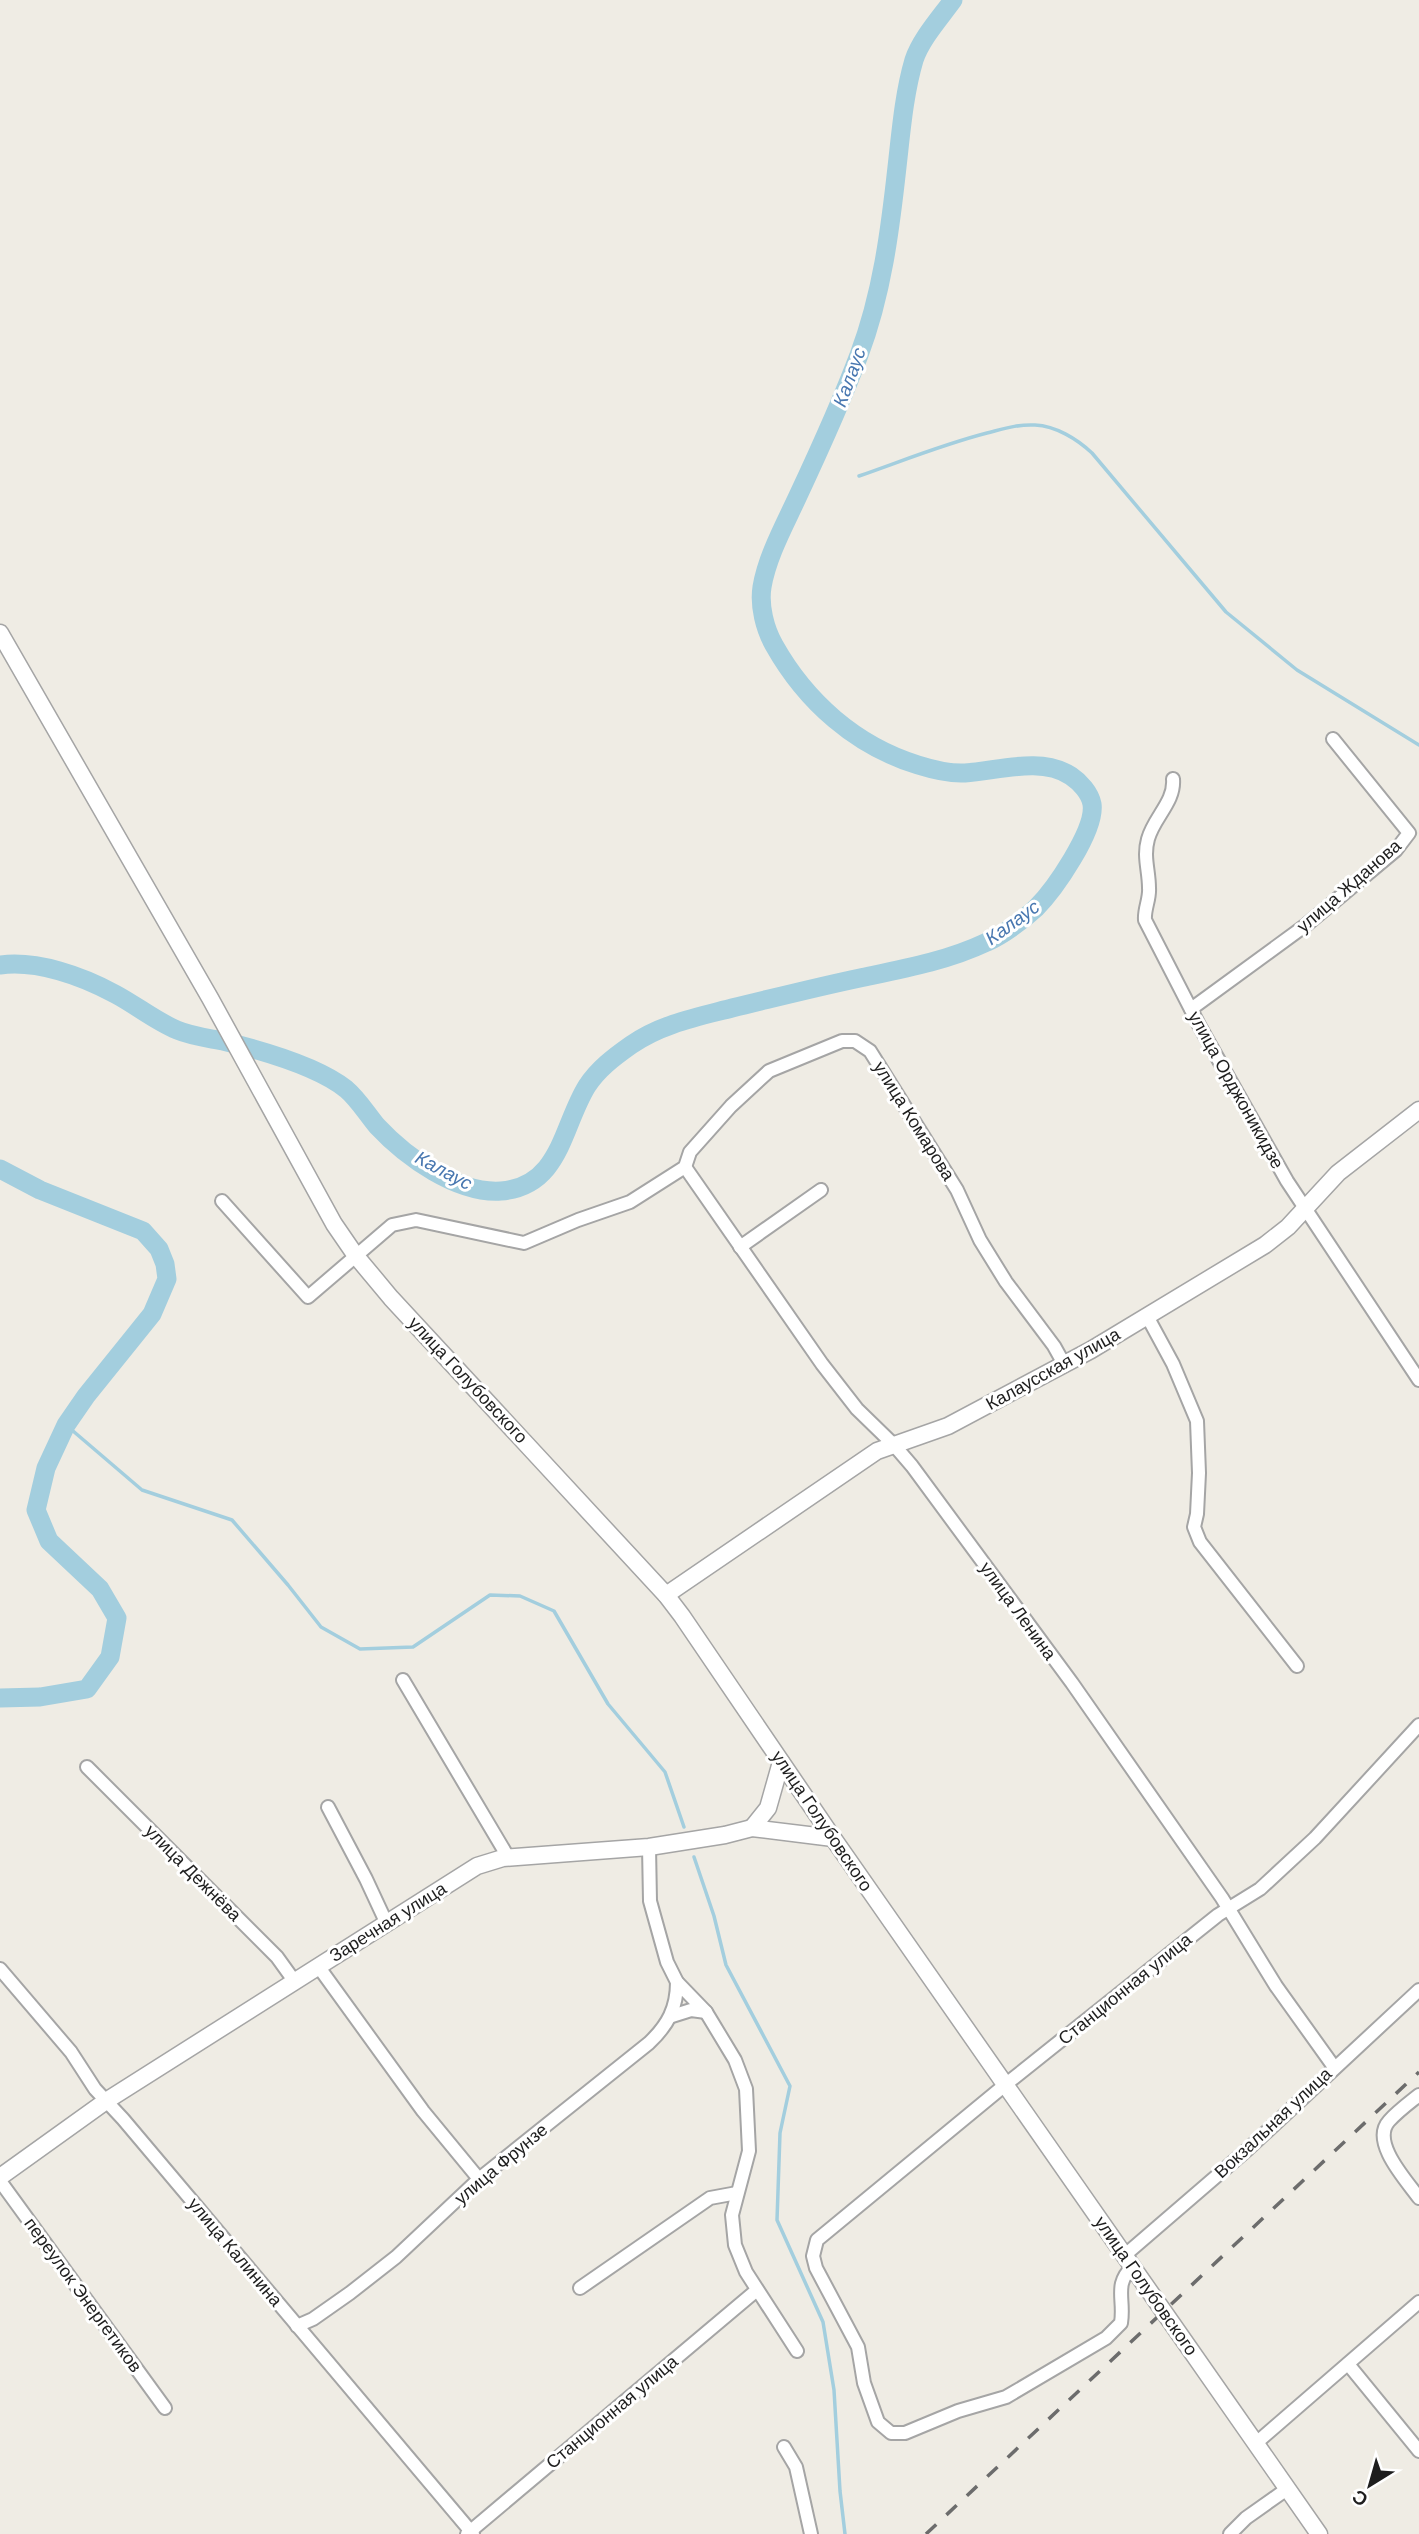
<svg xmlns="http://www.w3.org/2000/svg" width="1419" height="2534" font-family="'DM Sans',sans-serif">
	<rect width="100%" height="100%" fill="#efece4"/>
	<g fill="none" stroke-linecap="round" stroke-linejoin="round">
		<g stroke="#a3cede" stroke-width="3.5">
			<path d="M859 476C902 461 944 444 987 433 1003 429 1018 424 1035 425 1056 426 1077 439 1092 453L1226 612 1297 670 1419 745"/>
			<polyline points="66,1425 142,1490 232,1520 288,1585 321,1627 360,1649 413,1647 490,1595 520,1596 554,1611 608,1704 665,1772 684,1827"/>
			<polyline points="694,1857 714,1916 726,1965 790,2086 780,2133 777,2220 823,2322 834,2390 840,2491 845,2534"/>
		</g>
		<g stroke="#a3cede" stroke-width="19">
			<path d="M0 965C37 960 82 976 115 994 136 1005 155 1021 177 1030 191 1036 208 1038 223 1041 260 1050 317 1066 346 1089 358 1099 367 1114 377 1126 406 1157 457 1194 501 1191 561 1186 562 1126 587 1086 598 1069 614 1057 631 1045 661 1024 697 1017 732 1008 774 998 817 987 860 978 903 969 947 961 987 942 1003 935 1023 920 1036 908 1054 890 1096 830 1092 804 1090 793 1080 782 1071 776 1041 756 998 771 965 773 949 774 934 770 918 765 856 746 806 702 774 645 765 629 759 606 762 587 767 557 784 526 797 498 819 451 841 403 859 355 882 294 890 231 897 167 901 132 904 94 914 60 921 39 940 18 953 0"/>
			<polyline points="0,1169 40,1190 143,1231 159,1249 165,1264 167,1279 152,1314 86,1396 66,1425 46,1468 36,1510 49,1541 100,1589 117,1618 110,1657 87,1689 40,1697 0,1698"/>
		</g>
		<defs>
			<g id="minor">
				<path d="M1173 779C1175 802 1154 817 1148 839 1143 857 1149 870 1149 888 1150 899 1144 909 1145 920L1200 1027 1287 1181 1419 1380"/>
				<polyline points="1191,1009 1306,925 1396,850 1409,833 1333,739"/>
				<polyline points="685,1167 822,1364 857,1409 894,1445 912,1466 1072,1683 1222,1898 1276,1986 1334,2067"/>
				<polyline points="222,1201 308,1297 392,1225 416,1220 524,1243 578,1220 630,1202 685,1167 690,1152 731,1106 769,1071 842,1041 855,1041 870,1051 957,1190 980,1240 1006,1282 1054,1346 1064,1364"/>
				<polyline points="740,1247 821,1190"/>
				<polyline points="1147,1316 1173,1364 1197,1421 1199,1473 1197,1514 1194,1527 1200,1542 1297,1666"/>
				<polyline points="403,1680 508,1857"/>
				<polyline points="87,1767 277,1957 295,1982"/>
				<polyline points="328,1807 366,1879 386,1922"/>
				<polyline points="649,1847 650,1901 667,1962 677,1982 706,2012 735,2060 746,2089 749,2151 732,2215 735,2245 746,2272 797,2351"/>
				<polyline points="318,1966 423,2111 479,2179"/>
				<polyline points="0,1969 71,2052 95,2089 123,2119 473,2534"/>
				<polyline points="672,2016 691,2010 706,2012"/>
				<path d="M1419 2095C1409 2103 1398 2111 1389 2121 1370 2142 1407 2181 1419 2198"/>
				<polyline points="0,2181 165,2408"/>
				<polyline points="1125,2255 1248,2149 1419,1990"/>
				<path d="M1133 2266C1113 2285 1125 2299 1121 2323L1106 2338 1006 2397 958 2411 905 2433H891L878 2422 864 2383 858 2347 816 2268 813 2256 817 2240 1005 2085 1218 1915 1260 1889 1315 1838 1419 1725"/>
				<polyline points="580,2288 710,2198 737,2193"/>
				<path d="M297 2326 313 2319 350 2293 396 2257 479 2179 649 2043C668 2025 677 2008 677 1982"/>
				<polyline points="1348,2364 1419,2451"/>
				<polyline points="1255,2444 1419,2302"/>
				<polyline points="784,2447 796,2467 811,2534"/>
				<polyline points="467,2534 757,2290"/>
				<polyline points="1230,2534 1246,2518 1287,2489"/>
			</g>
			<g id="tertiary">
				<polyline points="0,633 210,998 334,1224 356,1256 391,1298 666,1595 682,1616 833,1838 1319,2534"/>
				<polyline points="666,1595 877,1451 948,1426 1091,1350 1265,1245 1288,1227 1338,1173 1419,1110"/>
				<polyline points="752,1828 768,1808 781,1762"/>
				<polyline points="0,2177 106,2101 477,1866 503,1858 649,1847 725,1835 752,1828 833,1838"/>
			</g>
		</defs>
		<use href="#minor" stroke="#a5a5a5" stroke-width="16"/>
		<use href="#tertiary" stroke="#a5a5a5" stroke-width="19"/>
		<use href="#minor" stroke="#fff" stroke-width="12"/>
		<use href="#tertiary" stroke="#fff" stroke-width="16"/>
		<polyline stroke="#6c6c6c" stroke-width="3.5" stroke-dasharray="14 14" stroke-linecap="butt" points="926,2534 1419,2072"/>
	</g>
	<g text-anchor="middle" stroke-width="6" stroke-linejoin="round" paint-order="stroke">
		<g font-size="18" fill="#1e1e1e" stroke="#fff">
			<text transform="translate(1349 886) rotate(-41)" y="6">улица Жданова</text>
			<text transform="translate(1236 1090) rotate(61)" y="6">улица Орджоникидзе</text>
			<text transform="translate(914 1121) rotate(58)" y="6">улица Комарова</text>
			<text transform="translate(1053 1369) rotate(-29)" y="6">Калаусская улица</text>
			<text transform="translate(468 1380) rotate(47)" y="6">улица Голубовского</text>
			<text transform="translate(1018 1611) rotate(54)" y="6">улица Ленина</text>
			<text transform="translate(822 1821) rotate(56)" y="6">улица Голубовского</text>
			<text transform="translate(193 1873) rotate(45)" y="6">улица Дежнёва</text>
			<text transform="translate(388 1922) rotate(-32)" y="6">Заречная улица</text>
			<text transform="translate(1125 1989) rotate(-39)" y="6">Станционная улица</text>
			<text transform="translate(1273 2123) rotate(-43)" y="6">Вокзальная улица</text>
			<text transform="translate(501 2164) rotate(-40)" y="6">улица Фрунзе</text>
			<text transform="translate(235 2252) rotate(50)" y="6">улица Калинина</text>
			<text transform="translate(1146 2286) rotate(55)" y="6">улица Голубовского</text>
			<text transform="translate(83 2295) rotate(54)" y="6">переулок Энергетиков</text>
			<text transform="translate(612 2412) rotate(-40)" y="6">Станционная улица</text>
		</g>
		<g font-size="19" font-style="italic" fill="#4877b0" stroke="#fff">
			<text transform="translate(849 377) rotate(-70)" y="7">Калаус</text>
			<text transform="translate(1012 922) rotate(-36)" y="7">Калаус</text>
			<text transform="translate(444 1170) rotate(28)" y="7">Калаус</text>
		</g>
	</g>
	<g transform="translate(1370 2485) rotate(217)" stroke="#ffffff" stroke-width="5" paint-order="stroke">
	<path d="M0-5L12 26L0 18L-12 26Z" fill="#1e1e1e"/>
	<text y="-10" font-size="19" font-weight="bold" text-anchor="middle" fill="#1e1e1e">С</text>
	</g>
</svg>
